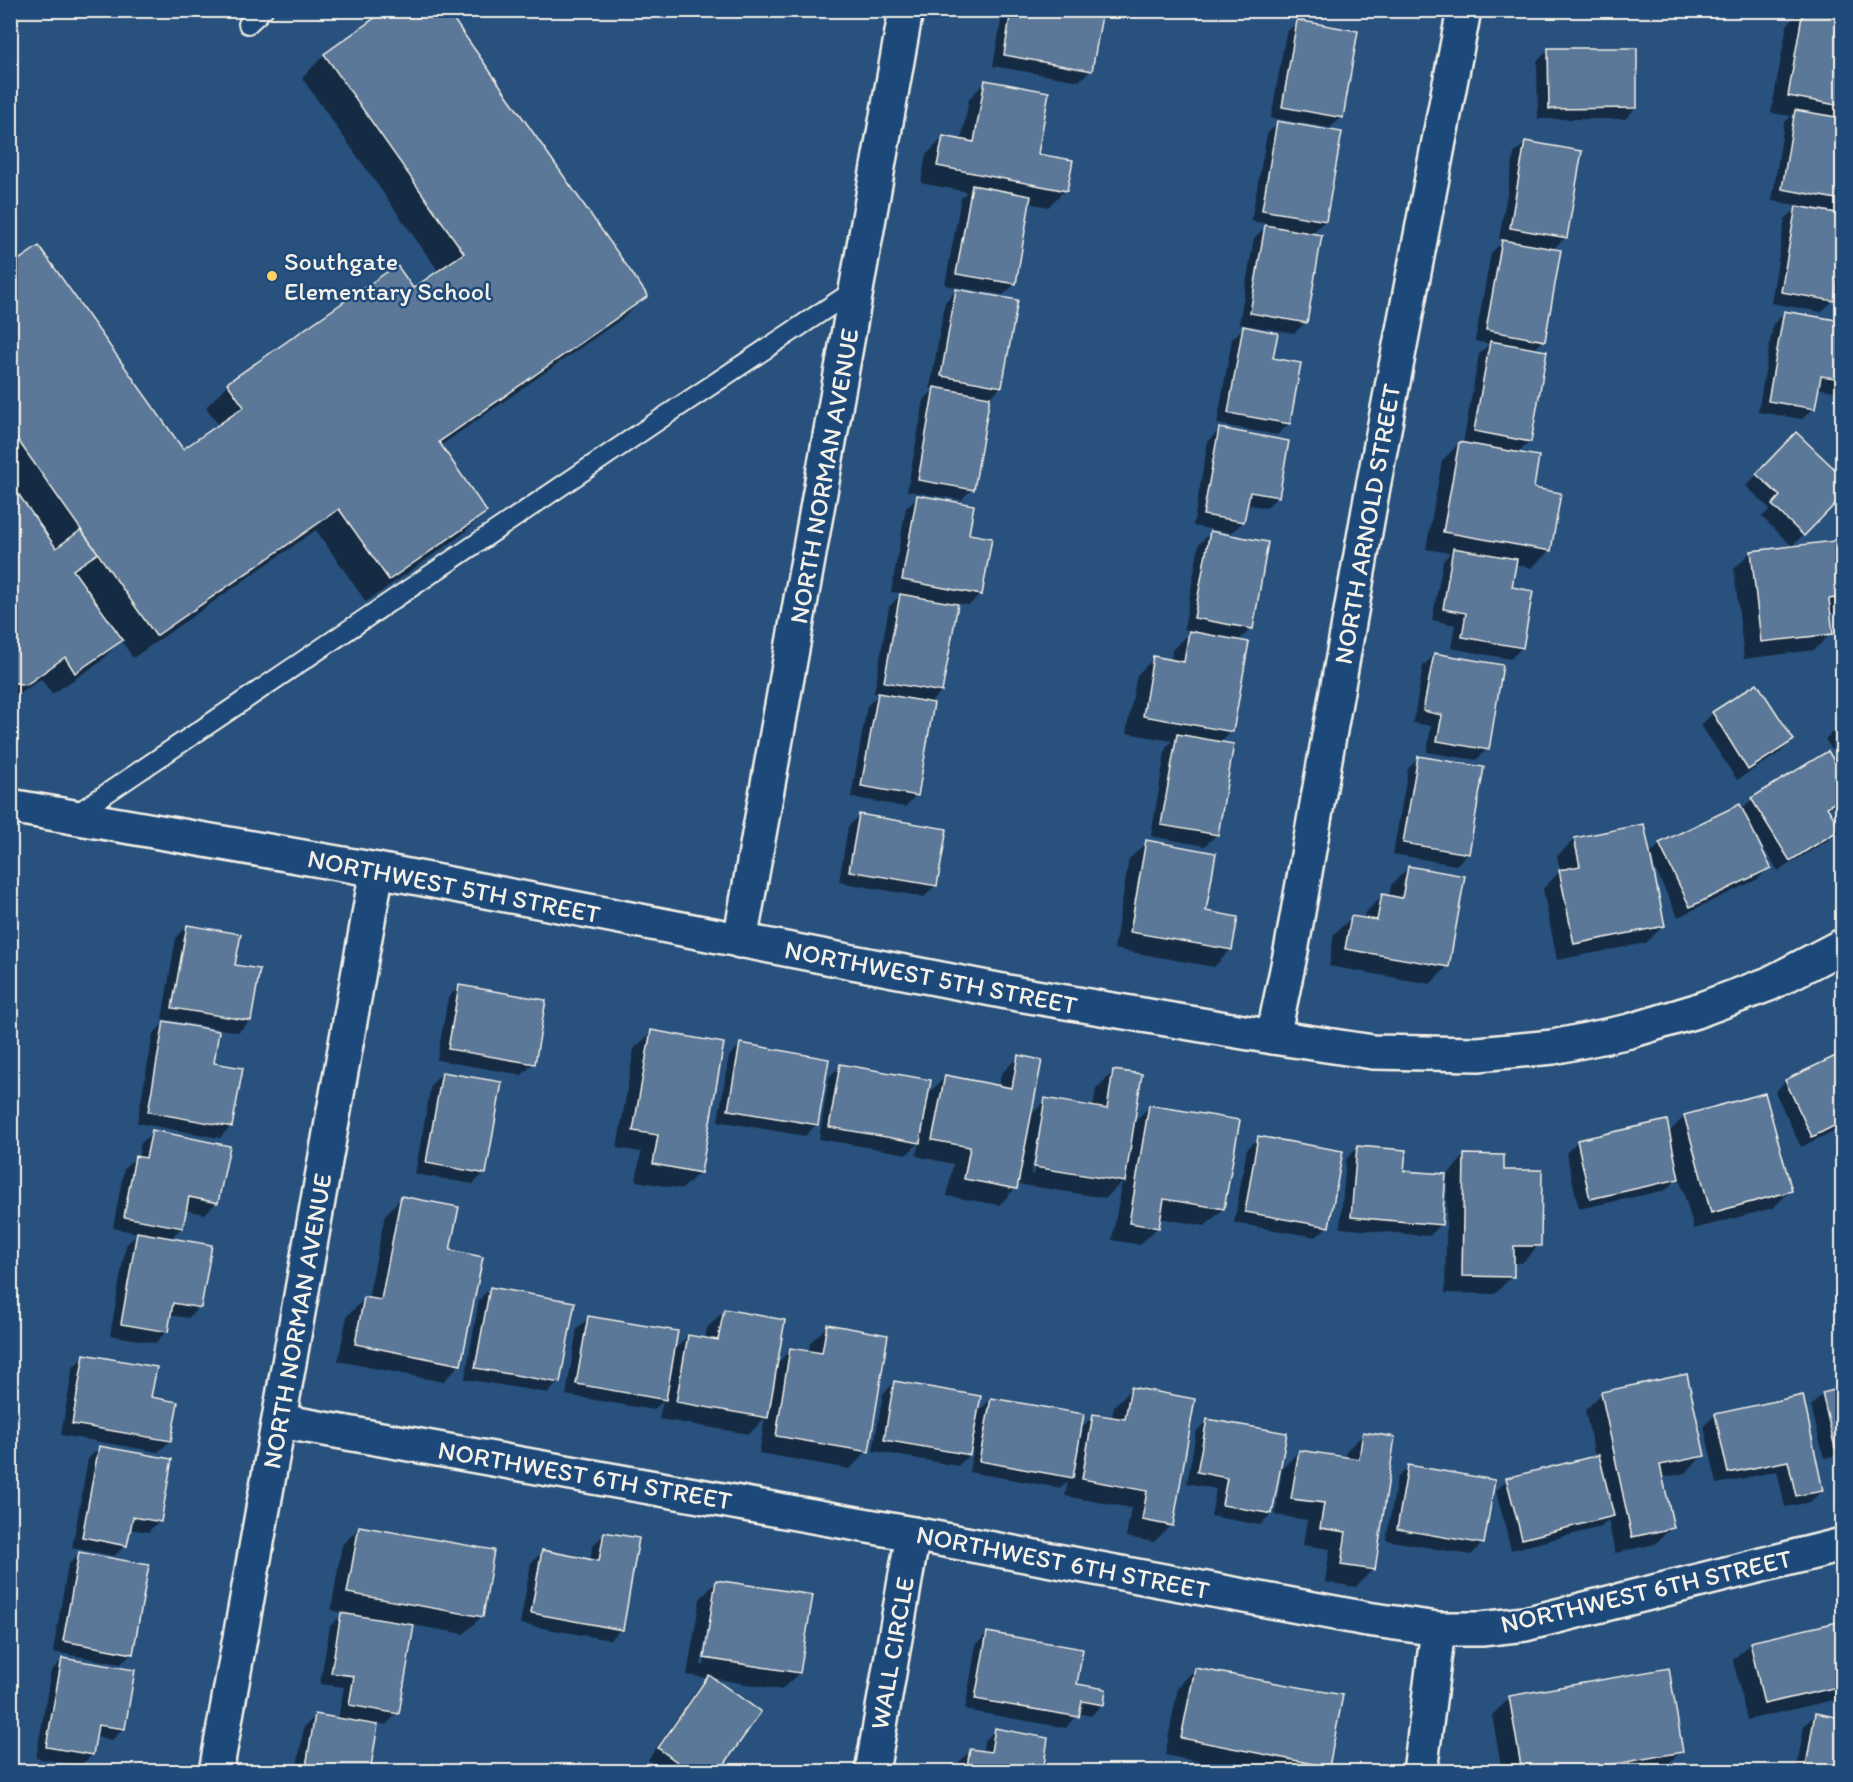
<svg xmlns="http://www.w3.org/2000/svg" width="1853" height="1782" font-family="Itim,sans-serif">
	<rect width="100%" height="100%" fill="#28517e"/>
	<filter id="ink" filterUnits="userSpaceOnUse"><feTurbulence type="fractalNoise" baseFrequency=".0167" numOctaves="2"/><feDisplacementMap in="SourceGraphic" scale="12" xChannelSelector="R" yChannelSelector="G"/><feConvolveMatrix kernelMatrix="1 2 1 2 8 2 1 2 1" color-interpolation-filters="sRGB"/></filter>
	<g filter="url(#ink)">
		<g fill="#0007" fill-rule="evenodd">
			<polygon points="388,10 646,296 623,318 440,446 485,512 463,534 366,602 316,530 133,658 121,640 99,663 52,694 41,679 10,700 10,268 182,452 219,426 206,407 228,385 413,290 439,272 302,78 324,55"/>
			<polygon points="1003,10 1101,10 1091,70 1079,81 993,66"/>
			<polygon points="1801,10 1822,10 1842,14 1842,213 1772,201 1784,123 1791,116 1771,113 1787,25"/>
			<polygon points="1298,21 1342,117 1330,128 1271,118 1286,33"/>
			<polygon points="1549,50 1636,108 1625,119 1538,119 1537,61"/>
			<polygon points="986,81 1036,155 1065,190 1048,207 1029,203 1015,284 1003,295 945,285 961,198 967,192 921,183 926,155 943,138 961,141 969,99"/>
			<polygon points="1278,123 1325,221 1311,234 1306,322 1294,333 1239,324 1254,238 1268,224 1251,221 1267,134"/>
			<polygon points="1526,142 1566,237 1552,250 1544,340 1534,350 1530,441 1517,454 1532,489 1550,550 1532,568 1514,564 1510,589 1522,648 1510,659 1451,648 1455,625 1432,620 1443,561 1450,553 1426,549 1442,461 1459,443 1463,444 1479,354 1489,344 1475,341 1491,253 1504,240 1499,239 1514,154"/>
			<polygon points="1797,208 1842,216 1842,286 1835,285 1833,301 1821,312 1771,303 1785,219"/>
			<polygon points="957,290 1001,387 989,398 972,489 961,500 907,491 924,400 935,388 930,388 945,302"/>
			<polygon points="1785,313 1842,323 1842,383 1834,391 1817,388 1814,408 1802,419 1758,412 1773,324"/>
			<polygon points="1243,328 1271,360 1289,424 1277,435 1217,424 1232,339"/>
			<polygon points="1219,430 1278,496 1266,508 1246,504 1243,522 1231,533 1193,526 1208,441"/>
			<polygon points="1796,434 1842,478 1842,495 1792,546 1762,517 1770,509 1746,486"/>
			<polygon points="918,496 967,535 981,594 969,605 957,603 941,692 929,704 916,795 905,807 851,797 867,706 879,694 874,693 889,607 902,593 891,592 906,508"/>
			<polygon points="1210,533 1252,628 1238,641 1232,731 1220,743 1216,835 1205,846 1151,836 1166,747 1172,741 1126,733 1137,675 1154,658 1171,661 1172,650 1192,631 1184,629 1199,544"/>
			<polygon points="1842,542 1842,605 1834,613 1829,613 1832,633 1814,650 1744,659 1734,569 1751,552"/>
			<polygon points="1434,655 1487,749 1476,760 1427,752 1431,726 1413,723 1423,666"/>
			<polygon points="1757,685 1792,740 1781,752 1737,780 1701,725 1713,713"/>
			<polygon points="1842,723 1842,765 1825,739"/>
			<polygon points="1828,753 1842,777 1842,800 1827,810 1839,829 1827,841 1778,871 1757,838 1755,839 1769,868 1758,879 1678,917 1652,863 1663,926 1646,943 1557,960 1543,889 1560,871 1557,856 1575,839 1649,855 1660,844 1740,806 1741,810 1752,799"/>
			<polygon points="1419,757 1468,854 1456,865 1393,854 1408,769"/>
			<polygon points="860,815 935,886 924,897 839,882 848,827"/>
			<polygon points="1147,842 1204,912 1231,949 1214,967 1114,949 1129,859"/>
			<polygon points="1408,868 1448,966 1430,984 1329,966 1334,934 1352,917 1364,919 1365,913 1382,896 1389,897 1391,885"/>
			<polygon points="187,926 234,966 250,1021 238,1032 162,1019 176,938"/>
			<polygon points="459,986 534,1063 522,1075 437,1060 448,998"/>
			<polygon points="164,1023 212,1064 231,1126 220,1138 137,1123 153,1034"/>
			<polygon points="652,1032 700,1172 682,1189 636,1181 641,1152 617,1148 634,1049"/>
			<polygon points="741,1045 828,1060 816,1125 805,1136 718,1121 729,1056"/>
			<polygon points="1842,1054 1842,1127 1801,1147 1775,1092 1786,1081"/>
			<path d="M1018 1057 1030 1116 1046 1100 1093 1108 1096 1089 1113 1072 1132 1124 1150 1106 1223 1209 1205 1226 1159 1218 1158 1227 1140 1245 1112 1240 1122 1182 1106 1198 1017 1184 1016 1188 999 1205 947 1196 953 1164 916 1156 919 1143 907 1154 819 1139 829 1077 841 1065 927 1095 945 1077 999 1087 1001 1074ZM1041 1118H1044L1034 1175 1031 1174Z"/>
			<polygon points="442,1073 484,1173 473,1184 415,1174 431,1085"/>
			<polygon points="1685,1116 1790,1191 1773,1208 1694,1229 1679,1177 1666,1190 1579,1209 1566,1153 1577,1142 1668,1133"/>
			<polygon points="153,1132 217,1202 205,1214 185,1210 181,1228 170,1239 199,1307 188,1318 170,1315 167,1331 155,1343 110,1335 126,1245 138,1233 113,1228 124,1169 136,1157 138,1158 141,1143"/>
			<polygon points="1259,1138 1328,1226 1316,1237 1234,1223 1247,1149"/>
			<polygon points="1358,1147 1402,1172 1447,1176 1464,1156 1502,1171 1539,1245 1522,1263 1513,1263 1512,1276 1495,1294 1445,1293 1447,1177 1444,1177 1441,1225 1429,1236 1340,1228 1346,1159"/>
			<polygon points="402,1197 460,1364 443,1382 338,1361 347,1316 365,1298 368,1299 385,1215"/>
			<polygon points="490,1288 559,1382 548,1393 465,1379 479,1300"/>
			<polygon points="724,1311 776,1365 791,1349 809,1352 810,1343 827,1326 867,1451 850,1469 759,1453 765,1418 749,1434 659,1419 663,1401 653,1410 566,1395 577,1329 589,1317 672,1352 688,1336 705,1339 707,1328"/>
			<polygon points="85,1356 149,1399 170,1441 158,1452 61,1435 73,1367"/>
			<polygon points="895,1382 976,1414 991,1399 1080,1429 1094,1415 1112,1418 1114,1406 1131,1389 1171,1525 1154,1542 1126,1537 1131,1508 1065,1496 1068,1481 1060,1488 969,1472 973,1451 958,1466 873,1451 883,1394"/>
			<polygon points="1842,1390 1842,1454 1824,1458 1811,1406 1823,1394"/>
			<polygon points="1602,1393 1703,1455 1686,1473 1661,1478 1672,1527 1655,1544 1615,1553 1608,1520 1601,1527 1511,1550 1496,1491 1507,1480 1595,1457 1585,1410"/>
			<polygon points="1801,1397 1822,1491 1810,1502 1785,1507 1777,1471 1717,1484 1704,1426 1715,1415"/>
			<polygon points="1207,1420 1271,1514 1260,1525 1211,1516 1216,1489 1187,1483 1196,1432"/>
			<polygon points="1364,1434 1373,1569 1356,1587 1325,1582 1330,1549 1303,1545 1307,1520 1275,1515 1282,1469 1299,1451 1345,1458 1346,1451"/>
			<polygon points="99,1448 159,1521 148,1532 129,1529 126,1545 114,1556 72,1548 88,1459"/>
			<polygon points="1408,1467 1483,1543 1471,1555 1386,1540 1397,1478"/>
			<polygon points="360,1527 481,1617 464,1634 412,1625 397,1713 386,1725 377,1723 369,1772 296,1772 304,1727 316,1715 338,1719 344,1687 320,1684 330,1626 343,1613 331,1610 342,1545"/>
			<polygon points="605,1534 621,1629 610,1640 520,1624 531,1563 542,1552 590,1561 593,1545"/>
			<polygon points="79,1554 132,1653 121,1664 53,1652 68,1565"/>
			<path d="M717 1581 799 1673 781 1690 711 1678 717 1772H664L648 1760 698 1688 708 1678 687 1675 700 1599ZM712 1599H715L704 1665H701Z"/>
			<polygon points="1842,1622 1842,1698 1747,1720 1733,1660 1750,1643"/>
			<polygon points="987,1633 1075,1685 1102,1704 1091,1716 1078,1713 1066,1728 965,1710 976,1645"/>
			<polygon points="63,1659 123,1729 112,1740 95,1737 92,1755 80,1766 36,1758 51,1671"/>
			<polygon points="1195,1669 1327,1766 1322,1772 1249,1772 1165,1755 1178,1687"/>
			<polygon points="1510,1698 1681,1751 1664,1768 1647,1772 1502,1772 1492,1715"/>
			<polygon points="1815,1715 1842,1720 1842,1772 1796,1772 1804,1726"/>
			<polygon points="996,1730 1041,1772 958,1772 959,1762 971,1750 983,1752 984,1741"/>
		</g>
		<g fill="#5b7899" stroke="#f4f1e8" stroke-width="1.5">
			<polygon points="386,10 447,10 648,296 439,442 487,512 389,580 339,509 156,636 10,429 10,266 39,246 183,449 244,407 227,383 397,265 413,288 464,253 324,54"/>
			<polygon points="1011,10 1103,10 1092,71 1004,55"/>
			<polygon points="1803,10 1842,13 1842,106 1788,96"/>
			<polygon points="1297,20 1358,31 1343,118 1282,107"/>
			<polygon points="1548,48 1637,48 1637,108 1549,109"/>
			<polygon points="985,80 1049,92 1038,154 1073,160 1067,191 937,166 943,136 974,142"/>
			<polygon points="1795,110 1842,118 1842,200 1782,189"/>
			<polygon points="1277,121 1342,132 1326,221 1262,210"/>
			<polygon points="1525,141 1582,151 1567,238 1510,228"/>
			<polygon points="972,185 1031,196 1016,284 956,274"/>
			<polygon points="1796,206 1842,214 1842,273 1839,273 1834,301 1781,292"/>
			<polygon points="1265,225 1322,235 1307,323 1250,313"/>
			<polygon points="1502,240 1561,250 1545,341 1486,330"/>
			<polygon points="956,289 1018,300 1002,387 941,376"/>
			<polygon points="1784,311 1842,321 1842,379 1821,376 1815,409 1768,401"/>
			<polygon points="1243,326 1278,333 1273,358 1301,363 1290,424 1228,413"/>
			<polygon points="1490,341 1547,351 1531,442 1474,431"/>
			<polygon points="934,387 990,397 974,490 918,480"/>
			<polygon points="1219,428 1289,441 1279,497 1250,492 1244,522 1203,515"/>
			<polygon points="1796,432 1842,476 1842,497 1804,536 1772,505 1780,496 1756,474"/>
			<polygon points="1459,442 1539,456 1534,488 1561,493 1551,551 1443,532"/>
			<polygon points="10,482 56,548 81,530 98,553 73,570 123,640 75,673 65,657 26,685 10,682"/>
			<polygon points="917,495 974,505 969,534 992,538 982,595 902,580"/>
			<polygon points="1210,531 1268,542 1253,629 1194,618"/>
			<polygon points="1842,540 1842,597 1829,599 1833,634 1761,642 1751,551"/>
			<polygon points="1453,548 1517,559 1512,587 1533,591 1523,648 1462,637 1466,613 1443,609"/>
			<polygon points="900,594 958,604 942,692 884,682"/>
			<polygon points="1189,631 1249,642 1233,732 1143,716 1153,656 1184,662"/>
			<polygon points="1434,653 1503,665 1489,750 1437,741 1442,715 1423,711"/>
			<polygon points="1757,683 1794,740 1748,770 1712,712"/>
			<polygon points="878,693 934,703 918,796 861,786"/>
			<polygon points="1177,734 1234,744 1218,835 1161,825"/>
			<polygon points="1828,751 1842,774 1842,798 1827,807 1841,829 1790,861 1751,798"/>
			<polygon points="1418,756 1484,767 1469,854 1403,843"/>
			<polygon points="1740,804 1771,868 1690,907 1659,843"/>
			<polygon points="859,814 947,829 937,886 849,871"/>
			<polygon points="1644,824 1665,926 1574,944 1559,870 1580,866 1574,838"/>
			<polygon points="1146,840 1216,853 1206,911 1238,917 1232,950 1130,932"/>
			<polygon points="1408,866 1465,876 1449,967 1345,949 1351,916 1377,920 1382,894 1402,898"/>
			<polygon points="187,925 241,934 235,965 260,969 251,1021 172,1008"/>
			<polygon points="459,985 546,1000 535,1064 448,1049"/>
			<polygon points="164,1021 219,1031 214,1063 243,1068 232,1127 148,1112"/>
			<polygon points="651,1030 724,1043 701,1173 653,1164 658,1135 633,1131"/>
			<polygon points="740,1043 829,1059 818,1125 728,1110"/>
			<polygon points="1842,1053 1842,1122 1812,1137 1785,1080"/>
			<polygon points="1018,1055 1042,1060 1017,1189 964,1179 970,1147 932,1140 945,1075 1012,1088"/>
			<polygon points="840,1064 931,1080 920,1143 829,1127"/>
			<polygon points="1113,1070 1142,1074 1125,1182 1034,1167 1045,1098 1107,1109"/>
			<polygon points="442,1072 502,1082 486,1174 426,1163"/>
			<polygon points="1765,1093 1792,1191 1711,1213 1684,1115"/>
			<polygon points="1149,1105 1240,1120 1224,1209 1164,1199 1159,1228 1129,1223"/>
			<polygon points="1667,1120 1679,1179 1590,1199 1577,1140"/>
			<polygon points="152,1130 230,1146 218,1203 189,1197 183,1228 124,1217 135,1156 146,1158"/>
			<polygon points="1258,1136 1343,1151 1329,1227 1245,1212"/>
			<polygon points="1357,1146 1406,1150 1404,1171 1446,1174 1442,1225 1351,1217"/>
			<polygon points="1464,1154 1504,1155 1504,1170 1542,1170 1541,1246 1514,1246 1514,1277 1462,1276"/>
			<polygon points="401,1196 459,1207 450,1250 483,1257 461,1365 355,1344 364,1297 381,1300"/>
			<polygon points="137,1232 212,1245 201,1308 173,1303 168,1332 121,1324"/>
			<polygon points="490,1287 575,1302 560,1383 475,1368"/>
			<polygon points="724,1309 785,1320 768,1418 676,1402 688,1335 718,1340"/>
			<polygon points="588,1316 678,1331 666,1400 576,1384"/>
			<polygon points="827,1324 888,1335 869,1452 776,1436 790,1348 822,1353"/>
			<polygon points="84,1354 157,1367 151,1397 178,1402 171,1441 72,1424"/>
			<polygon points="1687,1374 1705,1456 1660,1465 1674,1528 1632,1537 1601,1392"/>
			<polygon points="894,1381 981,1396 970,1455 884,1440"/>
			<polygon points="1131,1387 1195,1399 1173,1526 1142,1520 1147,1491 1082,1479 1093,1414 1125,1419"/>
			<polygon points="1842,1388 1842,1446 1835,1448 1822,1393"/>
			<polygon points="1803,1395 1823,1491 1796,1496 1788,1461 1728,1473 1715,1414"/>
			<polygon points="991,1398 1084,1414 1073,1478 979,1461"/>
			<polygon points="1207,1419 1287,1433 1272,1514 1222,1505 1227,1478 1197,1472"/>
			<polygon points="1363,1432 1395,1437 1375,1570 1341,1565 1346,1532 1320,1528 1324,1503 1291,1499 1299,1450 1359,1459"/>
			<polygon points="99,1446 172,1459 161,1522 133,1517 127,1546 82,1537"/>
			<polygon points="1599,1455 1614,1516 1522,1539 1506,1478"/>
			<polygon points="1408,1465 1495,1480 1484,1544 1397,1529"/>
			<polygon points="359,1526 494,1550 483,1617 347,1593"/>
			<polygon points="604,1532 639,1538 623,1630 531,1613 542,1550 599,1561"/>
			<polygon points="79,1552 149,1565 133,1654 63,1641"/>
			<polygon points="716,1580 813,1595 800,1673 704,1658"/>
			<polygon points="341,1613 414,1625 399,1714 349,1705 354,1676 331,1673"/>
			<polygon points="1842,1621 1842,1686 1764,1704 1750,1642"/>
			<polygon points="987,1632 1083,1649 1077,1684 1106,1689 1104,1705 1082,1701 1079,1717 975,1699"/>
			<polygon points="62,1658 135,1670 125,1729 98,1725 93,1755 46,1747"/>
			<polygon points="1195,1668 1343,1695 1329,1767 1181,1738"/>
			<polygon points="1669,1668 1683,1752 1570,1772 1522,1772 1509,1696"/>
			<polygon points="709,1675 761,1712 719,1772 691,1772 658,1748"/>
			<polygon points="1815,1713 1842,1718 1842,1772 1805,1772"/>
			<polygon points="315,1714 378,1725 370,1772 305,1772"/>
			<polygon points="995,1728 1048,1738 1043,1772 966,1772 970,1749 991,1752"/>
		</g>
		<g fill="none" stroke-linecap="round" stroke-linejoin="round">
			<defs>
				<g id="service">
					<polyline points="248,24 263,10"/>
					<polyline points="73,816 662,418 856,289"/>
				</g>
				<g id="minor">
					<polyline points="740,941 906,10"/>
					<polyline points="1273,1037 1292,946 1373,487 1464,10"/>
					<polyline points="280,1421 913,1534 1367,1619 1438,1629 1481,1629 1525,1624 1842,1545"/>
					<polyline points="216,1772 377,870"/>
					<polyline points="872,1772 913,1534"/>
					<polyline points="1420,1772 1438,1629"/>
				</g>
				<polyline id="tertiary" points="10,806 377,870 1018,994 1273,1037 1373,1052 1478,1054 1553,1047 1630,1031 1696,1011 1769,984 1842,946"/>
			</defs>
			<use href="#service" stroke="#f4f1e8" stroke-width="22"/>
			<use href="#minor" stroke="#f4f1e8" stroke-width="38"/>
			<use href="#tertiary" stroke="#f4f1e8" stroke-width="38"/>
			<use href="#service" stroke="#1f4a7a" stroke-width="18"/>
			<use href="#minor" stroke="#1f4a7a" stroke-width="33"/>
			<use href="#tertiary" stroke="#1f4a7a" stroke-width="33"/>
		</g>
	</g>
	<circle fill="#ffd166" stroke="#1f4a7a" stroke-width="2" cx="272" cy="276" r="6"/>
	<g text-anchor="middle" stroke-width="5" stroke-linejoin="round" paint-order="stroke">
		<g font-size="26" fill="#f4f1e8" stroke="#1f4a7a" text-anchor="start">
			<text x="284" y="270">Southgate<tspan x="284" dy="30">Elementary School</tspan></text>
		</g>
		<g font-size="26" fill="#f4f1e8" stroke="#1f4a7a">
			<text transform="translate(824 476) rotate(-80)" y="9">NORTH NORMAN AVENUE</text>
			<text transform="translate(1367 524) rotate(-80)" y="9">NORTH ARNOLD STREET</text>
			<text transform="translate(454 886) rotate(11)" y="9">NORTHWEST 5TH STREET</text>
			<text transform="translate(931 977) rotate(11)" y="9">NORTHWEST 5TH STREET</text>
			<text transform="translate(297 1321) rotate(-80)" y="9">NORTH NORMAN AVENUE</text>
			<text transform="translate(585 1475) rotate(10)" y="9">NORTHWEST 6TH STREET</text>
			<text transform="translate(1063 1562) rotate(11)" y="9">NORTHWEST 6TH STREET</text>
			<text transform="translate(1646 1591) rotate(-13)" y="9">NORTHWEST 6TH STREET</text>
			<text transform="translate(892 1653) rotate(-80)" y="9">WALL CIRCLE</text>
		</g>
	</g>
	<rect width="1853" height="1782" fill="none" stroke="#1f4a7a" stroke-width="36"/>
	<rect x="18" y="18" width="1817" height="1746" fill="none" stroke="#f4f1e8" stroke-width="2" filter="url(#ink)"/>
</svg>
